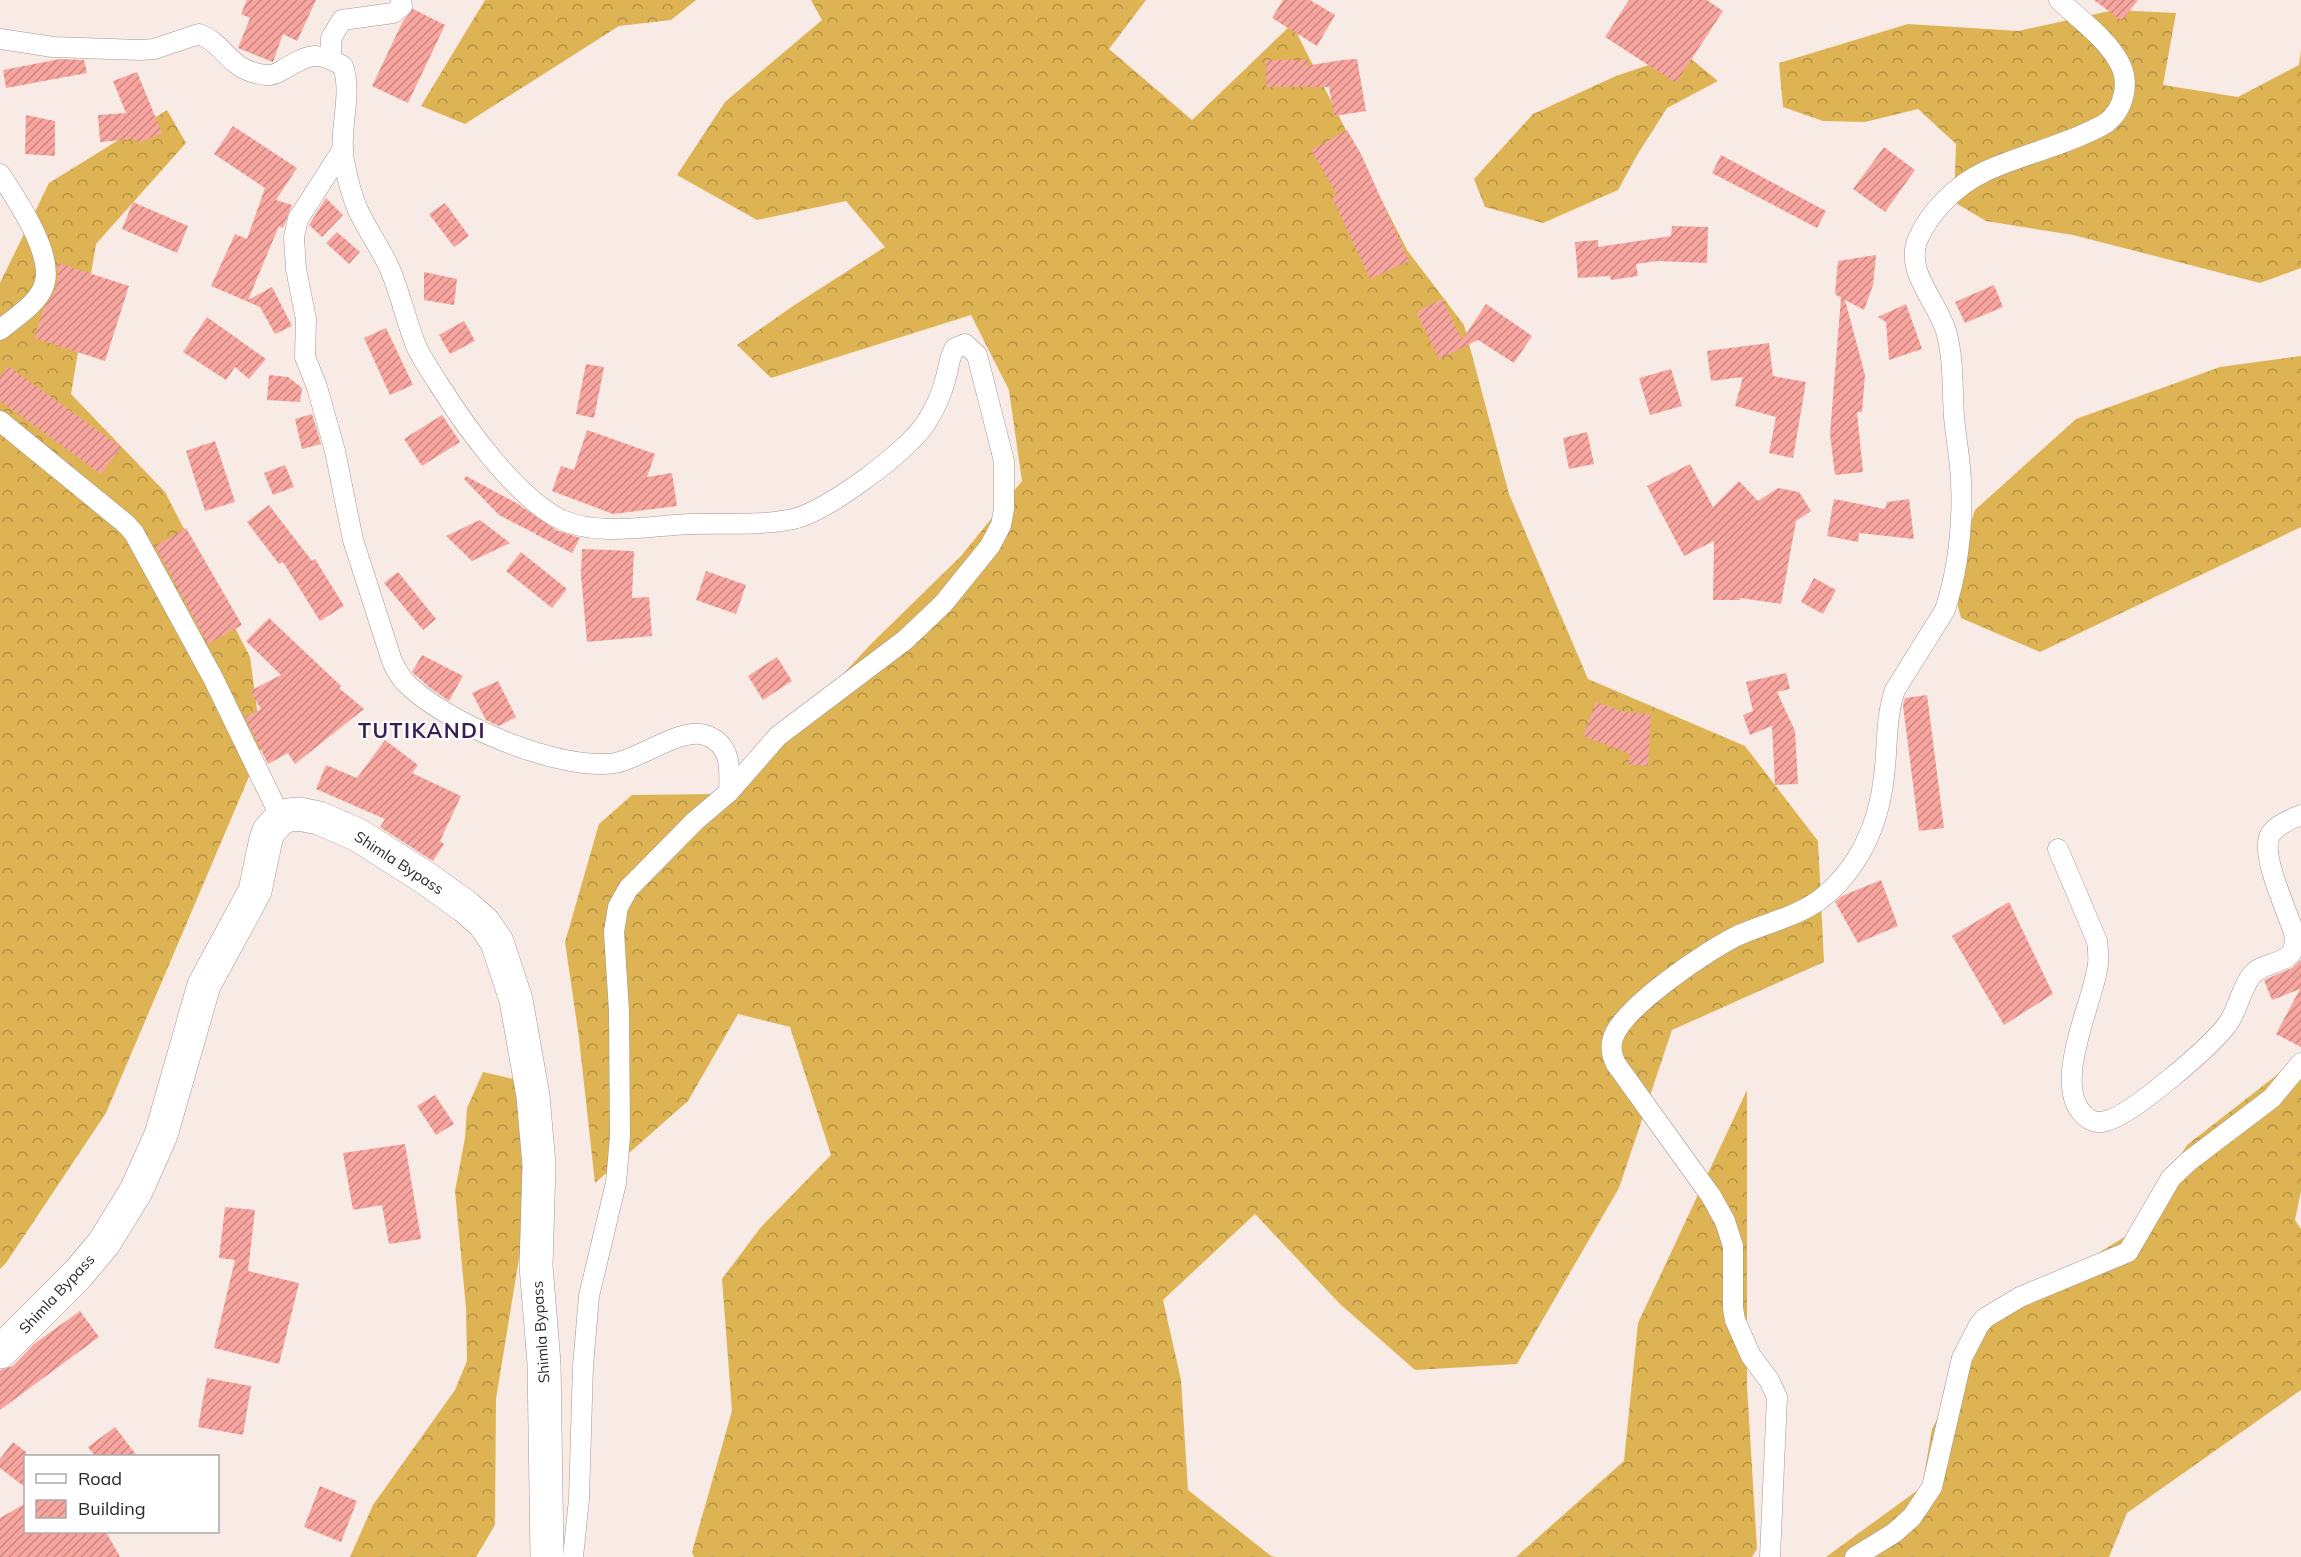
<svg xmlns="http://www.w3.org/2000/svg" width="2301" height="1557" font-family="Mulish,sans-serif">
	<defs>
		<pattern id="forest-crowns" width="20" height="18" patternUnits="userSpaceOnUse" patternTransform="scale(1.5)"><rect width="20" height="18" fill="#deb353"/><path d="M2 6a3 3 0 1 1 6 0M12 15a3 3 0 1 1 6 0" fill="none" stroke="#b49245"/></pattern>
		<pattern id="building-hatch" width="6" height="6" patternUnits="userSpaceOnUse" patternTransform="scale(1.5)"><rect width="6" height="6" fill="#f7a59e"/><path d="M-1 1l2-2M0 6l6-6M5 7l2-2" fill="none" stroke="#c88781"/></pattern>
	</defs>
	<rect width="100%" height="100%" fill="#f8eae5"/>
	<g fill="url(#forest-crowns)">
		<polygon points="485,0 696,0 671,20 619,26 465,124 421,106"/>
		<polygon points="811,0 1146,0 1109,49 1192,120 1292,24 1407,250 1464,325 1509,494 1588,679 1745,746 1818,841 1824,962 1672,1030 1619,1188 1517,1364 1415,1370 1340,1304 1255,1214 1163,1300 1181,1380 1188,1490 1271,1556 1276,1557 694,1557 692,1552 732,1411 722,1279 761,1227 831,1155 790,1027 738,1014 688,1101 595,1183 579,1038 565,942 599,824 632,795 719,794 790,731 871,644 961,556 1022,481 1009,390 971,315 771,378 737,345 796,304 885,247 846,201 757,220 677,175 725,102 822,20"/>
		<polygon points="2114,10 2176,13 2163,85 2238,97 2299,65 2301,50 2301,268 2260,283 2073,235 1986,221 1954,202 1956,144 1918,109 1865,122 1823,121 1783,107 1779,63 1908,24 2018,31"/>
		<polygon points="1684,53 1718,81 1667,108 1636,157 1618,190 1543,223 1485,207 1474,179 1533,114 1616,76"/>
		<polygon points="167,110 186,143 96,244 71,394 165,492 250,657 262,746 106,1113 6,1263 0,1269 0,283 49,183"/>
		<polygon points="2301,356 2301,527 2040,652 1961,618 1952,582 1975,510 2076,419 2220,367"/>
		<polygon points="2301,1056 2301,1191 2295,1220 2301,1229 2301,1390 2127,1513 2109,1557 1826,1557 1922,1487 1932,1429 1986,1323 2134,1231 2187,1145"/>
		<polygon points="483,1072 518,1080 530,1191 496,1399 495,1525 476,1557 350,1557 373,1505 455,1390 467,1361 466,1308 455,1191 465,1138 467,1108"/>
		<polygon points="1747,1090 1747,1386 1757,1549 1752,1557 1516,1557 1624,1461 1638,1323"/>
	</g>
	<g fill="url(#building-hatch)">
		<polygon points="247,0 316,0 297,41 283,34 273,62 238,48 250,18 241,14"/>
		<polygon points="1283,0 1310,0 1335,15 1317,46 1272,18"/>
		<polygon points="1629,0 1707,0 1723,11 1676,83 1605,37"/>
		<polygon points="2094,0 2138,0 2122,21"/>
		<polygon points="413,9 445,25 408,103 372,86 403,21"/>
		<polygon points="60,59 84,60 87,73 6,88 3,70"/>
		<polygon points="1357,59 1366,111 1334,116 1329,87 1266,87 1266,60 1309,60 1305,66 1342,60"/>
		<polygon points="137,72 162,133 138,143 136,139 100,142 98,115 126,113 113,81"/>
		<polygon points="26,115 55,121 55,156 25,154"/>
		<polygon points="233,126 297,168 276,200 292,205 283,228 279,226 248,300 272,287 292,326 275,334 260,307 211,286 235,234 247,239 265,188 214,154"/>
		<polygon points="1347,130 1361,154 1409,261 1370,279 1332,197 1337,195 1311,150"/>
		<polygon points="1884,147 1915,170 1885,212 1853,189"/>
		<polygon points="1721,155 1826,211 1817,228 1712,173"/>
		<polygon points="326,198 343,215 322,237 309,225"/>
		<polygon points="133,202 188,226 177,253 122,229"/>
		<polygon points="445,203 469,236 454,247 429,214"/>
		<polygon points="1672,226 1708,227 1707,263 1657,261 1636,264 1638,276 1611,280 1610,276 1578,278 1575,242 1598,240 1598,247 1671,236"/>
		<polygon points="337,232 360,252 349,264 326,243"/>
		<polygon points="1876,255 1873,285 1864,310 1845,300 1865,375 1862,412 1857,412 1863,472 1835,475 1830,434 1841,298 1835,294 1838,261"/>
		<polygon points="58,263 129,286 105,361 34,338 43,310 55,291 58,278"/>
		<polygon points="424,272 457,279 454,305 424,300"/>
		<polygon points="1994,285 2003,307 1965,323 1955,302"/>
		<polygon points="1442,299 1462,340 1486,304 1532,336 1514,363 1478,340 1439,359 1416,312"/>
		<polygon points="1906,304 1922,349 1889,360 1886,322 1878,317"/>
		<polygon points="207,317 266,359 249,379 235,367 226,380 183,352"/>
		<polygon points="464,321 475,341 450,354 439,335"/>
		<polygon points="386,328 413,385 390,395 364,338"/>
		<polygon points="1769,343 1773,376 1806,382 1793,458 1769,453 1776,417 1735,406 1743,377 1711,381 1707,351"/>
		<polygon points="586,364 604,367 594,418 576,414"/>
		<polygon points="8,366 121,447 101,474 0,401 0,377"/>
		<polygon points="1671,369 1682,406 1650,415 1639,378"/>
		<polygon points="269,375 288,377 302,388 300,402 267,400"/>
		<polygon points="312,414 321,444 302,449 295,419"/>
		<polygon points="442,415 460,442 422,466 404,439"/>
		<polygon points="587,430 655,454 647,477 672,473 677,506 613,514 552,491 561,466 574,470"/>
		<polygon points="1587,432 1594,464 1569,469 1563,438"/>
		<polygon points="215,441 235,502 205,511 186,451"/>
		<polygon points="1690,464 1713,507 1739,481 1758,501 1778,488 1799,492 1811,511 1796,521 1781,604 1740,598 1740,600 1713,600 1714,541 1684,556 1647,486"/>
		<polygon points="285,465 294,487 273,495 264,473"/>
		<polygon points="466,476 518,504 556,530 580,538 572,553 535,534 537,531 534,533 499,515 464,479"/>
		<polygon points="1834,499 1885,509 1887,502 1909,499 1914,539 1859,533 1858,542 1827,536"/>
		<polygon points="269,505 312,561 315,559 344,606 320,621 283,562 279,564 247,522"/>
		<polygon points="480,520 510,543 472,561 446,536"/>
		<polygon points="186,528 242,625 208,644 155,546"/>
		<polygon points="582,549 634,551 632,598 649,597 652,636 587,642 581,575"/>
		<polygon points="521,552 567,589 552,608 506,571"/>
		<polygon points="706,571 746,585 736,614 696,600"/>
		<polygon points="398,572 436,619 423,630 384,583"/>
		<polygon points="1814,578 1836,590 1823,614 1801,602"/>
		<polygon points="269,618 341,686 339,688 364,709 295,764 288,753 268,764 245,717 261,709 250,691 281,675 246,641"/>
		<polygon points="422,655 463,676 449,701 429,687 412,672"/>
		<polygon points="777,657 792,681 763,700 748,676"/>
		<polygon points="1786,673 1790,689 1777,692 1795,731 1798,784 1775,785 1772,726 1750,735 1743,715 1753,711 1746,682"/>
		<polygon points="498,681 516,717 499,726 486,720 472,693"/>
		<polygon points="1927,695 1944,828 1919,831 1903,705 1905,698"/>
		<polygon points="1596,702 1624,712 1651,714 1648,766 1629,765 1630,754 1583,736"/>
		<polygon points="385,740 418,765 412,773 461,796 440,841 444,844 433,861 380,827 385,819 316,789 326,765 357,778"/>
		<polygon points="1881,880 1898,926 1858,943 1835,902 1842,896"/>
		<polygon points="2009,902 2053,994 2004,1025 1952,936"/>
		<polygon points="2301,960 2301,1047 2276,1034 2300,989 2272,1000 2264,980 2292,968"/>
		<polygon points="435,1095 454,1124 436,1135 417,1106"/>
		<polygon points="405,1144 421,1239 389,1244 382,1205 353,1210 343,1153"/>
		<polygon points="225,1207 255,1210 248,1271 299,1283 279,1364 214,1348 235,1260 219,1258"/>
		<polygon points="80,1311 99,1337 0,1410 0,1370 13,1366 34,1344"/>
		<polygon points="207,1378 251,1386 243,1435 198,1427"/>
		<polygon points="115,1427 137,1456 95,1456 88,1447"/>
		<polygon points="13,1442 26,1452 26,1488 0,1468 0,1459"/>
		<polygon points="320,1486 357,1501 341,1542 304,1527"/>
		<polygon points="26,1503 26,1532 106,1532 120,1557 0,1557 0,1518"/>
	</g>
	<g fill="none" stroke-linecap="round" stroke-linejoin="round">
		<defs>
			<g id="minor">
				<path d="M0 39 53 47 140 50 154 49 199 34C226 44 228 71 266 75 272 76 278 73 284 69 308 55 317 50 343 66 353 96 338 130 344 161 347 177 351 194 358 210 367 230 380 247 389 267 401 294 406 322 417 348 423 360 431 372 438 383 465 426 516 498 562 520 600 537 652 525 692 524 726 523 760 526 793 519 826 512 907 452 926 423 935 409 942 393 946 377 949 367 949 357 955 348L965 344 977 355 1004 461V509L1001 525 990 546 943 604 905 640 778 736 729 792 695 821 628 889 618 907 614 932 619 1011 620 1136 616 1183 589 1296 583 1366 579 1499 573 1557"/>
				<polyline points="331,58 331,38 342,20 393,13 402,6 401,0"/>
				<path d="M343 149 298 219 294 237 296 269 306 319 305 357 317 387 335 451 353 540 392 661C395 668 399 675 404 681 442 722 560 772 615 763 641 758 682 727 705 735 732 744 730 769 729 792"/>
				<path d="M0 174C17 200 57 258 43 288 36 305 14 318 0 330"/>
				<polyline points="0,421 126,524 134,533 213,678 281,818"/>
				<path d="M2058 849 2097 941C2098 949 2099 956 2098 964 2094 1002 2047 1092 2089 1119 2094 1122 2100 1123 2106 1121 2132 1115 2210 1047 2227 1025 2238 1010 2240 991 2251 976 2265 957 2300 969 2294 933 2287 910 2260 855 2270 835 2276 825 2291 819 2301 815"/>
				<path d="M1770 1557 1777 1397 1769 1380 1751 1356 1735 1320 1733 1308V1246L1725 1221 1711 1196 1616 1064C1612 1056 1610 1047 1613 1038 1623 1007 1709 949 1739 935 1764 924 1795 917 1818 901 1858 871 1879 825 1884 776 1888 747 1885 719 1895 690L1945 610C1958 570 1963 523 1961 480 1960 459 1956 438 1954 417 1952 388 1954 359 1946 331 1937 301 1904 271 1918 239 1930 211 1957 185 1984 172 2016 157 2050 149 2082 135 2090 131 2099 128 2106 123 2125 109 2130 81 2119 62 2105 37 2079 19 2059 0"/>
				<polyline points="1855,1557 1894,1533 1912,1517 1932,1487 1962,1358 1979,1325 1985,1318 2020,1297 2128,1252 2171,1178 2189,1161 2272,1098 2301,1063"/>
			</g>
			<polyline id="trunk" points="0,1352 78,1274 104,1243 136,1191 161,1135 204,985 255,891 266,839 269,831 281,818 289,815 299,814 319,818 358,835 427,879 466,907 484,923 497,942 516,1000 533,1096 539,1165 536,1266 544,1363 547,1557"/>
		</defs>
		<use href="#minor" stroke="#a49792" stroke-width="21"/>
		<use href="#trunk" stroke="#a49792" stroke-width="34"/>
		<use href="#minor" stroke="#fff" stroke-width="20"/>
		<use href="#trunk" stroke="#fff" stroke-width="33"/>
	</g>
	<g text-anchor="middle" stroke-width="4.5" stroke-linejoin="round" paint-order="stroke">
		<g font-size="15" fill="#2f2a28" stroke="#fff">
			<text transform="translate(399 863) rotate(33)" y="5">Shimla Bypass</text>
			<text transform="translate(57 1294) rotate(-47)" y="5">Shimla Bypass</text>
			<text transform="translate(541 1332) rotate(-94)" y="5">Shimla Bypass</text>
		</g>
		<g font-size="21" font-weight="bold" letter-spacing="1.5" fill="#3b1d55" stroke="#fff">
			<text x="422" y="738">TUTIKANDI</text>
		</g>
	</g>
	<rect x="24" y="1455" width="195" height="78" fill="#ffffff" stroke="#acaaa9" stroke-width="1.5"/>
	<rect x="36" y="1474" width="30" height="9" fill="#ffffff" stroke="#acaaa9" stroke-width="1.5"/>
	<text x="78" y="1485" font-size="18" fill="#2f2a28">Road</text>
	<rect x="36" y="1500" width="30" height="18" fill="url(#building-hatch)" stroke="#acaaa9" stroke-width="1.5"/>
	<text x="78" y="1515" font-size="18" fill="#2f2a28">Building</text>
</svg>
